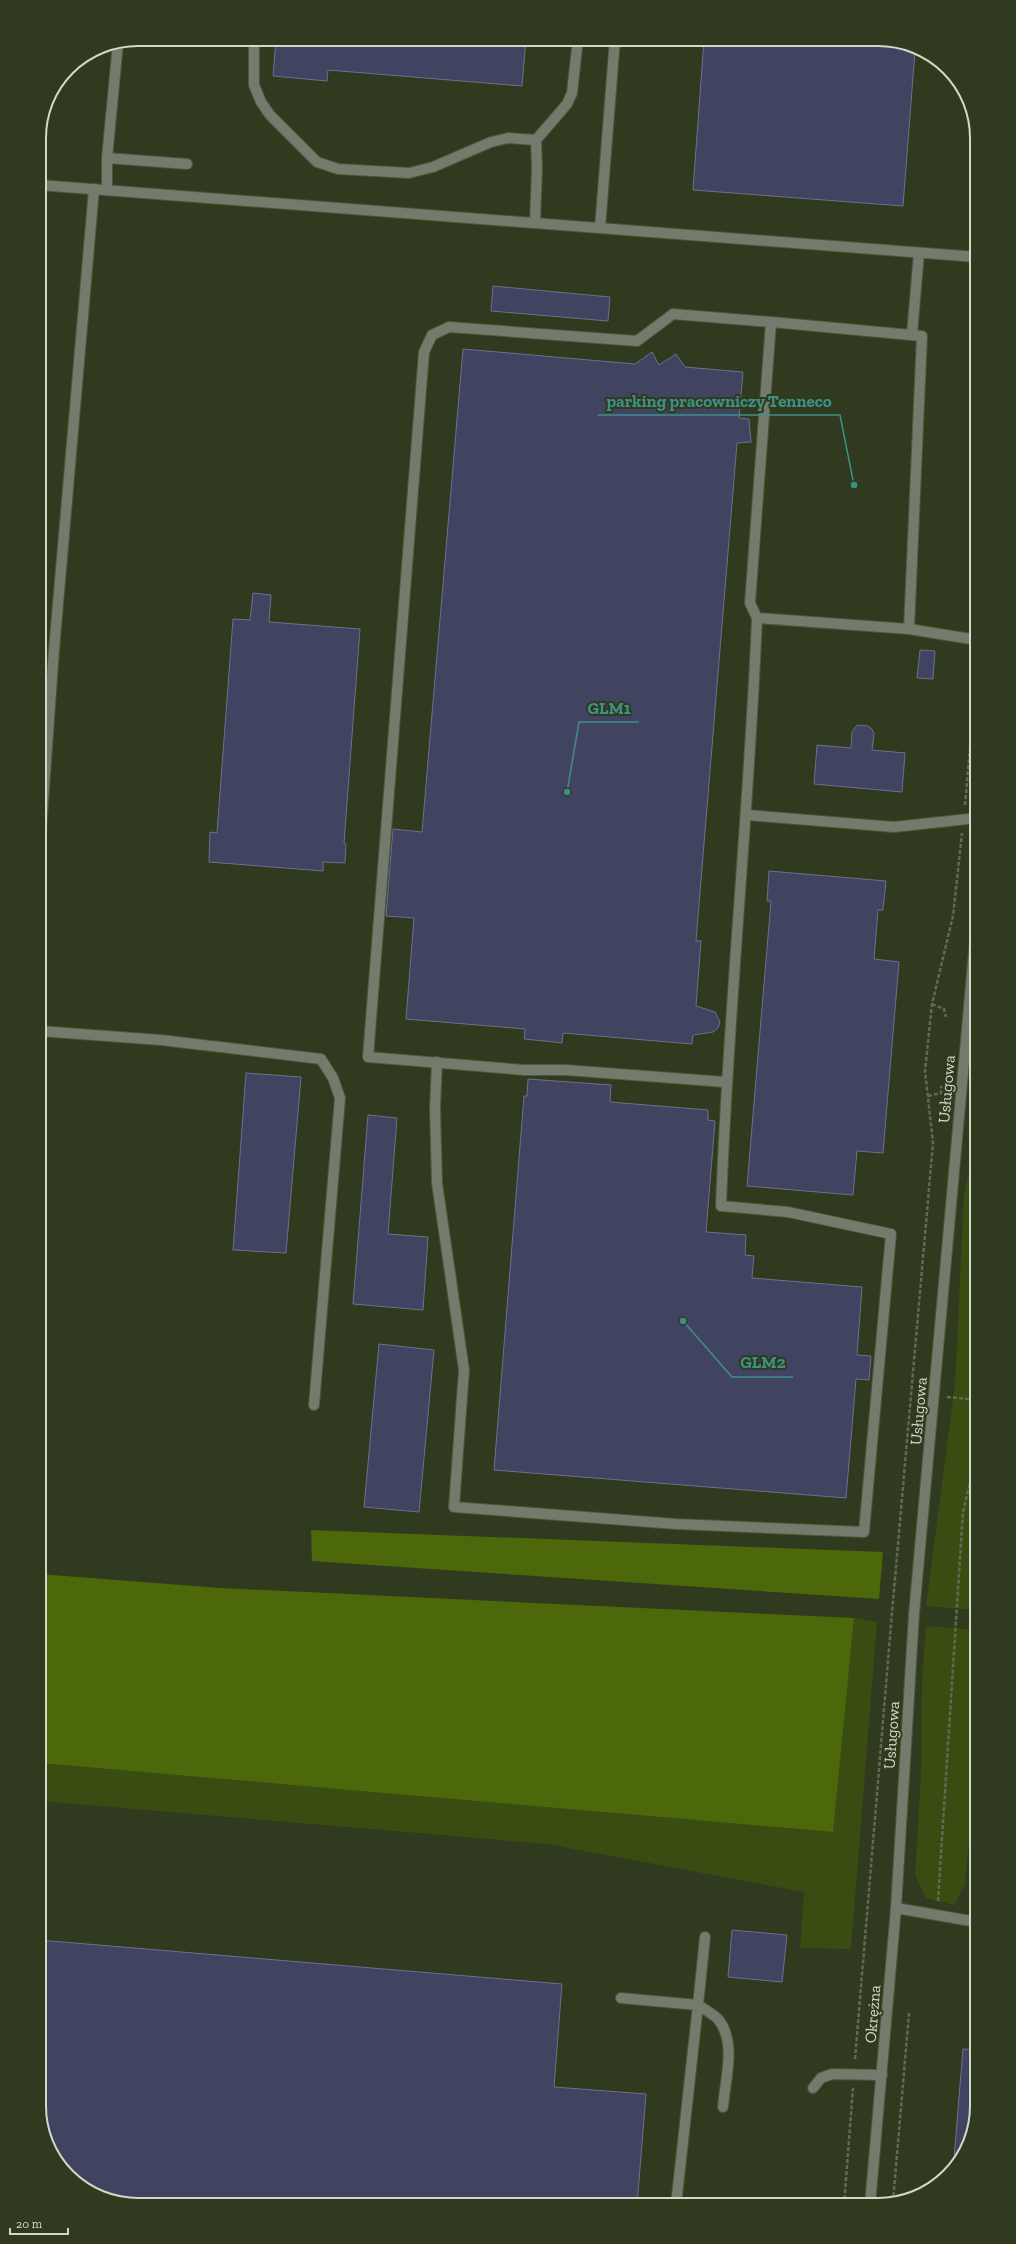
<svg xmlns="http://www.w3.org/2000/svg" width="1016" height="2244" font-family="'Zilla Slab',serif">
	<rect width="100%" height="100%" fill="#2f3a1f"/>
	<g fill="#394d12">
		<polygon points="977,1133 977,1610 926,1606 955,1384 964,1195"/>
		<polygon points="854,1618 877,1622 851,1949 800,1948 804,1892 547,1844 39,1801 39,1763 832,1832"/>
		<polygon points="926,1626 977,1630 977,1759 965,1885 954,1905 926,1898 915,1875 921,1775 922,1680"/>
	</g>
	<g fill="#4c680a">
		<polygon points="311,1530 883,1552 879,1599 312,1561"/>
		<polygon points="39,1574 220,1588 854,1618 833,1832 39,1763"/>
	</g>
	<g fill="#414460" stroke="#6c708e">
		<polygon points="276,39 526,39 522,86 328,70 327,81 273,76"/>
		<polygon points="704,39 884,39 915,51 903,206 693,190"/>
		<polygon points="493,286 610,297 608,321 491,311"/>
		<polygon points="463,349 635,364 652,352 659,365 676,354 685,367 743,372 739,418 749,419 751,442 737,443 696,941 701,941 696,1006 715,1012 720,1022 718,1028 713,1032 693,1035 692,1044 563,1033 562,1043 554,1042 524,1039 525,1029 406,1019 414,918 386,916 393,829 422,832"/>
		<polygon points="253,593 271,595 269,622 360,629 344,843 346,844 345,863 323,862 323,871 209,862 210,832 217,833 233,619 250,620"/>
		<polygon points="920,650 935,651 933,679 917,678"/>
		<polygon points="857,725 868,726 872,729 874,734 872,750 905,753 902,792 814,784 817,745 851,748 852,732"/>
		<polygon points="769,871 886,881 883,910 878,910 874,959 899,962 883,1153 857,1151 853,1195 747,1186 771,901 767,901"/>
		<polygon points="246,1073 301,1077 286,1253 233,1250"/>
		<polygon points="528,1079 611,1085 610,1102 708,1110 708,1120 715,1121 706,1232 746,1235 745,1255 754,1256 752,1278 862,1287 857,1355 871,1356 869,1380 856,1379 846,1498 494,1470 524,1096 527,1096"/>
		<polygon points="368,1115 397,1118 388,1234 428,1237 423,1310 353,1304"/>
		<polygon points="379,1344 434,1350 419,1512 364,1507"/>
		<polygon points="732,1930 787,1935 782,1982 728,1977"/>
		<polygon points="39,1940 562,1984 554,2087 646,2094 637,2205 132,2205 78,2185 44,2138 39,2106"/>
		<polygon points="963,2049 977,2050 977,2106 961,2160 954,2158"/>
	</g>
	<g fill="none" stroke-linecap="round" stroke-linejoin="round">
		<defs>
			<g id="minor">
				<polyline points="254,39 254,85 261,102 270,115 317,162 338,169 409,173 433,167 491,142 508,138 536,140"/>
				<polyline points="107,158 118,43"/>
				<polyline points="39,185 977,257"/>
				<polyline points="107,189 107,158 187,164"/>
				<polyline points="535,223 537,168 536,140 567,104 572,93 578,39"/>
				<polyline points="600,228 615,39"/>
				<polyline points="771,322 922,336 909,629"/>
				<polyline points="912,334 919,253"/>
				<polyline points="757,618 909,629 977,640"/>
				<polyline points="747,815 894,827 977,818"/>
				<polyline points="39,858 54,650 94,189"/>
				<polyline points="39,1031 161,1040 321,1059 333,1078 340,1098 314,1405"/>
				<path d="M437 1062 435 1108 437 1183 464 1370 454 1507 676 1524 864 1532 891 1234 788 1212 721 1206C728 1010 749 815 757 618L750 603 771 322 673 314 637 341 449 327 432 335 424 352 368 1057 524 1070H566L725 1082"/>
				<polyline points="896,1908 977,1922"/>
				<path d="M705 1937 698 2005C704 2009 713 2014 718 2019 737 2042 725 2080 723 2107"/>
				<polyline points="621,1998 698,2005 676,2205"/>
				<polyline points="813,2088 821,2078 832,2074 882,2075"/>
				<polyline points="870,2205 896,1908 914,1614 977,918"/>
			</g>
		</defs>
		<use href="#minor" stroke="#4c573e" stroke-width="12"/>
		<g stroke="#616b53" stroke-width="2.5" stroke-dasharray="4 2" stroke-linecap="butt">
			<polyline points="965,805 977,668"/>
			<polyline points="932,1004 944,1009 946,1017"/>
			<polyline points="928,1096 941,1093 941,1086"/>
			<polyline points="947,1397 977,1400"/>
			<polyline points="938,1901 963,1512 977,1453"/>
			<polyline points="855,2059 892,1613 933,1143 925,1071 932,1004 953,916 962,833"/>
			<polyline points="893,2202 909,2013"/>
			<polyline points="844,2205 853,2088"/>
		</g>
		<use href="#minor" stroke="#747a6c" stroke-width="10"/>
	</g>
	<g text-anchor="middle" stroke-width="4" stroke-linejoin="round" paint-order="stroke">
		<g font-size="16" fill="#d2d9c9" stroke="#2f3a1f">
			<text transform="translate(946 1089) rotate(-85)" y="6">Usługowa</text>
			<text transform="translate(918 1411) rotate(-85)" y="6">Usługowa</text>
			<text transform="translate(891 1735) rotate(-86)" y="6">Usługowa</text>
			<text transform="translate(872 2014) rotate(-85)" y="6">Okrężna</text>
		</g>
	</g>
	<path d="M0 0H1016V2244H0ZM138 46H878A92 92 0 0 1 970 138V2106A92 92 0 0 1 878 2198H138A92 92 0 0 1 46 2106V138A92 92 0 0 1 138 46Z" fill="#2f3a1f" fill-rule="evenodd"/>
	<path fill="none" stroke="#d2d9c9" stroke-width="2" d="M138 46H878A92 92 0 0 1 970 138V2106A92 92 0 0 1 878 2198H138A92 92 0 0 1 46 2106V138A92 92 0 0 1 138 46Z"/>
	<path fill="none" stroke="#408f85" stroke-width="1.5" d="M854 485L840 415H598M567 792L579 722H639M683 1321L732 1377H793"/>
	<g fill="#408f85" stroke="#2f3a1f" stroke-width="1.5">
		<circle cx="854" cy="485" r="4"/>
		<circle cx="567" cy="792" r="4"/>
		<circle cx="683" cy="1321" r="4"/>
	</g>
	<g font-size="17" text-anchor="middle" font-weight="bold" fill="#408f85" stroke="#2f3a1f" stroke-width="4" stroke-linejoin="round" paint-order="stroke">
		<text x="719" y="407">parking pracowniczy Tenneco</text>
		<text x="609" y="714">GLM1</text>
		<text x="763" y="1368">GLM2</text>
	</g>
	<path d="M10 2228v6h58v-6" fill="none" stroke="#d2d9c9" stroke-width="2"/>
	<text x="16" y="2228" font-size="12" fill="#d2d9c9" stroke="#2f3a1f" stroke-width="3" paint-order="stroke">20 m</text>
</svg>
